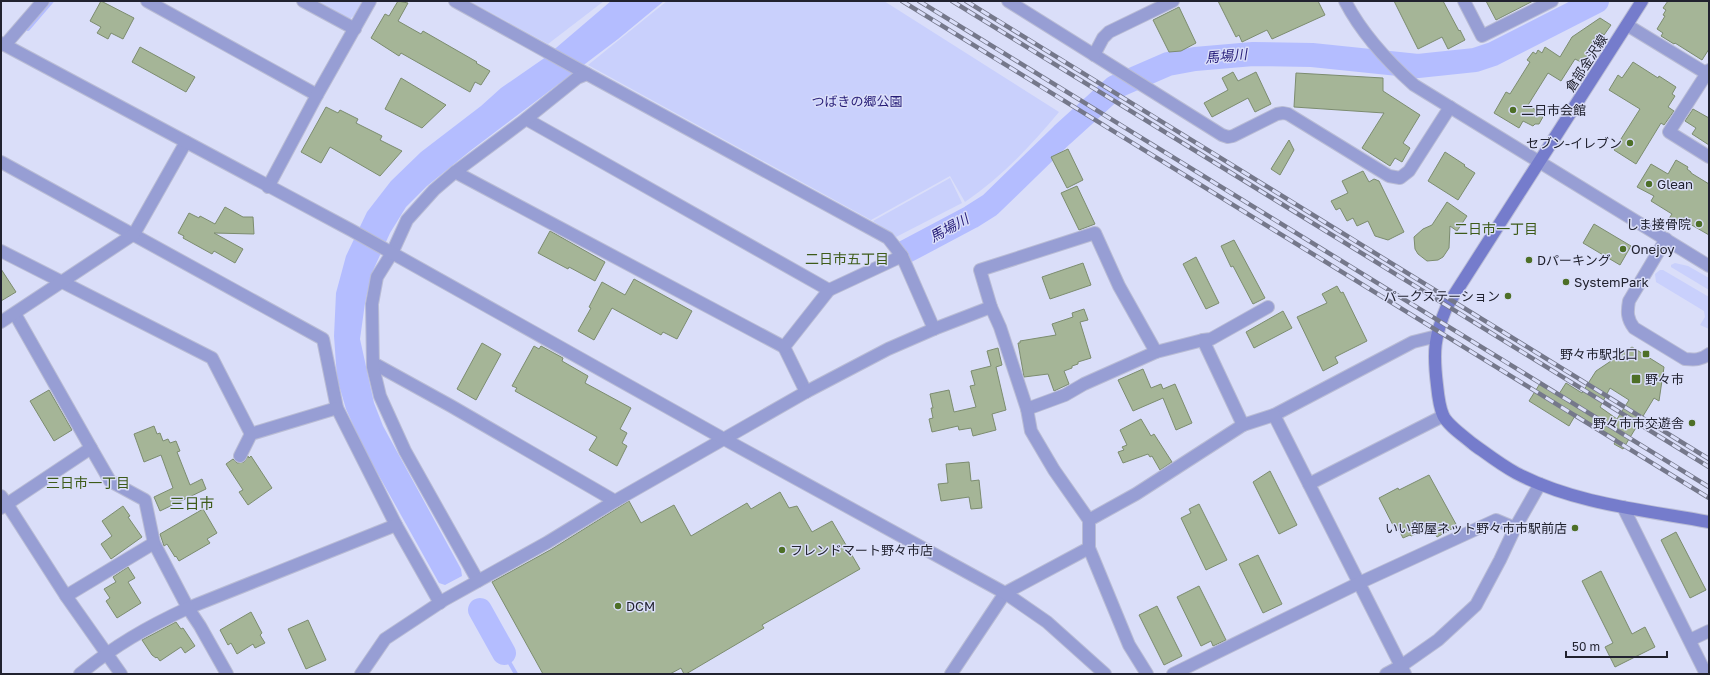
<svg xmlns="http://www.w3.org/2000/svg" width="1710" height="675" font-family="'Golos Text','Noto Sans JP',sans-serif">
	<rect width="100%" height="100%" fill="#dadef9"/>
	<g fill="#c9d0fc">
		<polygon points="313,1 362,1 355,15 348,20"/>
		<polygon points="469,1 604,1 548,44"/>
		<path d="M667 1H884L1059 112C1031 146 1001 177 965 202L950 176 871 220 588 65Z"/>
		<polygon points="950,178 962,203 896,237 873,221"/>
		<polygon points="1675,263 1688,266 1709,278 1709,290 1671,267 1671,265"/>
		<polygon points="1660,270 1663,270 1709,297 1709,329 1700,325 1705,317 1704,311 1656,282 1655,274"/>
	</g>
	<polygon fill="#b4bdff" points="611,1 664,1 618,39 470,151 427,186 406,207 390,233 371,275 365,303 360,339 374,403 383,426 461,569 462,576 445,585 439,583 364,449 346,409 337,378 334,336 336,293 346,256 367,212 391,181 421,152 481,106 501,88 543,59"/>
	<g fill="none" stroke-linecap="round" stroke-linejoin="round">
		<g stroke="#b4bdff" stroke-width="4">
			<polyline points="28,29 52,1"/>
			<polyline points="504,653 516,674"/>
		</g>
		<g stroke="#b4bdff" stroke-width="24">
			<polyline points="905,252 971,217 990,205 1062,135 1115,87 1168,64 1195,59 1253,54 1312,55 1418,66 1475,60 1493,54 1597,1"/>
			<polyline points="480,610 504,653"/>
		</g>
	</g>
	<g fill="#a5b597" stroke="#7c8c6f" fill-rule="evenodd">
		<polygon points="101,1 134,18 123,39 111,33 108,39 97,33 101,27 90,21"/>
		<polygon points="398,1 408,3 398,21 421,34 423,31 477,62 476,63 490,71 481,85 475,82 470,92 401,53 399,56 371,38 385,14 389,16"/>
		<polygon points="1218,1 1318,1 1325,15 1272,39 1267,30 1242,42 1239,35 1236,37"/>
		<polygon points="1394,1 1443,1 1459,31 1460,30 1465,40 1448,49 1442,37 1418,49"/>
		<polygon points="1486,1 1533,1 1496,20"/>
		<polygon points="1668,1 1709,1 1709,49 1702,60 1675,43 1674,44 1661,36 1663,33 1657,29 1665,16 1663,15 1666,10 1663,8"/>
		<polygon points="1179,7 1196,43 1181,51 1169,52 1153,20"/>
		<polygon points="1600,18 1611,25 1604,35 1601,33 1583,63 1575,59 1561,81 1548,73 1528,105 1544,115 1539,124 1535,124 1533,126 1523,121 1519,128 1494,113 1506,92 1510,94 1530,62 1527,60 1533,52 1536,54 1538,50 1542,53 1545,47 1560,57 1572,37"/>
		<polygon points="140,47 195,77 186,92 132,62"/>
		<polygon points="1633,62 1658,78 1659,76 1676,87 1672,94 1675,96 1668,107 1674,111 1664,125 1661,123 1636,164 1614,150 1640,109 1609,90 1618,75 1622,78"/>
		<polygon points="1233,72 1238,81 1256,72 1271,104 1255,112 1248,98 1212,117 1204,103 1228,90 1222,78"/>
		<polygon points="1296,73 1383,78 1383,91 1420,115 1403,143 1410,148 1402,162 1395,158 1390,166 1362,148 1384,113 1294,107"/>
		<polygon points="401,78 446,105 422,128 385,109"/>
		<polygon points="326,107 338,113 340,110 358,119 356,123 382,136 380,140 402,151 380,176 330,147 321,163 301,152"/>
		<polygon points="1693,109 1709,118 1709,145 1692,134 1696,128 1685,121"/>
		<polygon points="1289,140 1294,150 1280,175 1271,169"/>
		<polygon points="1068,149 1083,180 1067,188 1051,157"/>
		<polygon points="1445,152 1465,165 1464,166 1475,173 1458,200 1428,181"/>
		<polygon points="1676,160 1688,167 1687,169 1691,172 1691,173 1709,184 1709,235 1690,224 1689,226 1681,221 1678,226 1668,220 1672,214 1651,201 1654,196 1637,187 1651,164 1668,174"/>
		<polygon points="1363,171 1369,182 1374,179 1379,181 1404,232 1388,240 1375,236 1368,221 1357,226 1353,218 1347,221 1340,208 1336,210 1331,201 1348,193 1342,181"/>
		<polygon points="1077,186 1095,224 1079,230 1061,193"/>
		<polygon points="1447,202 1467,216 1457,231 1450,226 1449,248 1443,257 1438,260 1427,261 1418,254 1415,249 1414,237 1423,229 1432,225"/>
		<polygon points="225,207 243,217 253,217 254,234 214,233 243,249 235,263 214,251 212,254 183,238 184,236 178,233 189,213 199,218 200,216 215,224"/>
		<polygon points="1594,224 1631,246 1620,265 1583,243"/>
		<polygon points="550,231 605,262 595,281 569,267 568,269 538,253"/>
		<polygon points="1234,240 1265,298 1253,304 1233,266 1231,267 1221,246"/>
		<polygon points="1196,257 1219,303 1206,309 1183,264"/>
		<polygon points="1083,263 1091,285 1050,299 1042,277"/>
		<polygon points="1,269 16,292 1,301"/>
		<polygon points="634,279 692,311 677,339 663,332 661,335 612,308 594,340 578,331 591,308 589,307 602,282 625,295"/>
		<polygon points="1337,286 1341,293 1343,292 1367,341 1335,357 1338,363 1323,371 1297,317 1327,303 1322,294"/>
		<polygon points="1084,309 1088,320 1080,322 1091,358 1078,362 1078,364 1072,366 1072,368 1064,371 1069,384 1054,391 1048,374 1024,377 1018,343 1020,343 1020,341 1056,335 1052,324 1073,317 1072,313"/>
		<polygon points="1283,311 1292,328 1254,348 1246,332"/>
		<polygon points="482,343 501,354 476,400 457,389"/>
		<polygon points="534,346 539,349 541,346 563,358 562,361 588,376 585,383 631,408 620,429 627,433 622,443 627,446 617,466 589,450 597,437 515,391 517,388 512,386"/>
		<path d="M1632 347 1664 367 1659 401 1654 398 1623 449 1614 444 1617 439 1576 414 1569 426 1529 401 1541 382 1559 394 1566 383 1582 393 1596 371ZM1610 388 1629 400 1617 419 1600 407Z"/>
		<polygon points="998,348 1002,365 996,367 1006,410 992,414 996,430 973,436 971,428 959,430 958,426 932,432 929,419 933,418 931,408 933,408 930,394 949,390 954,412 976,407 970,386 975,385 971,371 991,366 987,351"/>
		<polygon points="1143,369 1151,388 1161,384 1163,389 1175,384 1192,423 1176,430 1163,398 1133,411 1118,380"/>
		<polygon points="49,390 72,430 54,441 30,401"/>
		<polygon points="1141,419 1151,436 1154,434 1172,462 1160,470 1152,456 1150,457 1148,454 1123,463 1118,452 1124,450 1122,447 1127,445 1120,430"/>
		<polygon points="154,426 157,434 160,433 163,441 168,439 170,443 176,441 180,451 177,452 190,485 202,479 206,489 160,511 154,497 173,488 161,455 144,462 134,434"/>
		<polygon points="248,456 249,458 251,456 272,488 248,505 239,492 243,490 226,464 233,459 237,463 244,462"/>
		<polygon points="969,462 971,481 979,480 982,508 971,509 969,497 941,501 938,484 948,483 946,464"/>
		<polygon points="1270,471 1297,525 1279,534 1253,482"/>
		<polygon points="1429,475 1457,526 1437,537 1431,526 1411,536 1410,535 1403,538 1398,528 1395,529 1379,498 1398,488 1399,490"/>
		<polygon points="780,492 789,508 797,506 812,532 832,521 860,569 762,625 764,628 686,674 684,674 681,668 670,674 543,674 492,582 552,549 629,501 641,523 674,505 691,536 747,503 751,509"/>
		<polygon points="1199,504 1227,560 1206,570 1181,518 1191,513 1189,509"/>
		<polygon points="123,506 130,516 128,517 142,537 111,559 101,544 112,536 102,521"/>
		<polygon points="203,509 217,533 207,539 210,543 179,561 176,556 175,557 167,544 164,546 160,534"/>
		<polygon points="1676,532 1706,590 1690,598 1661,540"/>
		<polygon points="1258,555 1282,604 1263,613 1239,564"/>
		<polygon points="128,567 135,578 128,582 141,603 117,618 106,601 110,598 104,589 116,582 113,577"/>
		<polygon points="1601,571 1632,634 1645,627 1655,647 1615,667 1605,647 1613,643 1582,581"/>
		<polygon points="1199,586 1226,640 1213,646 1211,641 1201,646 1177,597"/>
		<polygon points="1157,606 1182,656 1164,665 1139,615"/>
		<polygon points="251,612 262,633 260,635 265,643 255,648 253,644 237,654 231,643 228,645 220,630"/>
		<polygon points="308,620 326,660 306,669 288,629"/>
		<polygon points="176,622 181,629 183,628 195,646 185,653 181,647 160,661 157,657 156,658 152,655 142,640"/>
	</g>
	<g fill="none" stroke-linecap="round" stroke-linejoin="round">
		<defs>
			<g id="minor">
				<polyline points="147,1 317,95"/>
				<polyline points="303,1 355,29"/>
				<polyline points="455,1 587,74"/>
				<polyline points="1008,1 1222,135 1228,137 1233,136 1277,114 1283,113 1288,114 1389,176 1400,178 1409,171 1450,107"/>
				<polyline points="1464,1 1482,36 1552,1"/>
				<polyline points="1627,25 1709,75"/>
				<polyline points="5,45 43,1"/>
				<polyline points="1094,55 1103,38 1109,32 1173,1"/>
				<polyline points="1709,70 1669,132 1709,157"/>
				<polyline points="526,119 829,290"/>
				<polyline points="1,162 323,339 337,408 396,525 440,603"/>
				<polyline points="455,172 526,119 577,78 587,74 888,238 902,256"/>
				<polyline points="268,187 317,95 370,1"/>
				<path d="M1666 239 1629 301C1627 312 1627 319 1634 328L1685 359C1695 360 1701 360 1709 354"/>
				<polyline points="1,251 212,358 251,434"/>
				<polyline points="991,307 980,270 1095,233 1119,286 1156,352"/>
				<polyline points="15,314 91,448"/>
				<polyline points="1,322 134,234 186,142"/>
				<polyline points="1203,340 1211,339 1268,307"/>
				<polyline points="784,347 806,392"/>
				<polyline points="373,363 451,406 615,501"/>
				<polyline points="1027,409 1065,395 1084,384 1156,352 1203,340 1243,425 1274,415 1413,342 1437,336"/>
				<polyline points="1274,415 1405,674"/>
				<polyline points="240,456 251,434 337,408"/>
				<polyline points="1309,484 1443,416"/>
				<polyline points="1,496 7,504 91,448 110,481 145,500 154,543 188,608 396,525"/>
				<polyline points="1,508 7,504 66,596 121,674"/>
				<polyline points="1089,520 1136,494 1243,425"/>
				<polyline points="478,581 405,451 380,396 373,367 372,304 377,277 392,253 407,220 434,190 455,172 784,347 829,290 902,256 934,329"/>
				<polyline points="66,596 154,543"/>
				<polyline points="1690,640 1709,631"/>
				<path d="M80 674C114 646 147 627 188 608L200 626 227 674"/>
				<polyline points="361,674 385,639 444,600 548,542 615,501 806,392 888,349 934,329 991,307 1000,327 1027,409 1031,431 1054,470 1089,520 1089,548 1129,645 1147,674"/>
				<polyline points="951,674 1005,593 1089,548"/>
				<polyline points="1173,674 1359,583 1496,520 1515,528"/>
			</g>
			<g id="tertiary">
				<path d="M1345 1C1362 34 1386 60 1414 85L1709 266"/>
				<polyline points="1,43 351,230 724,439 1005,593 1047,622 1105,674"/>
				<polyline points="1623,507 1706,674"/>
				<polyline points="1386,674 1401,666 1438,640 1476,605 1500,560 1515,528 1540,484"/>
			</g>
			<path id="secondary" d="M1642 1 1447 306C1434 337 1433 352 1437 385 1438 395 1439 406 1443 415 1447 425 1465 437 1473 444 1487 454 1501 465 1516 473 1575 504 1644 510 1709 522"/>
		</defs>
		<use href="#minor" stroke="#b9bcd5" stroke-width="14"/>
		<use href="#tertiary" stroke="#b9bcd5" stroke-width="14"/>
		<use href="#secondary" stroke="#b9bcd5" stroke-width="14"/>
		<use href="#minor" stroke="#979ed4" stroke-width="12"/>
		<use href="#tertiary" stroke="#979ed4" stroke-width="12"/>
		<use href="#secondary" stroke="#757ccc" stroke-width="12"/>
		<defs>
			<g id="rail">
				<polyline points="902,1 1709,498"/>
				<polyline points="919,1 1709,487"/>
				<polyline points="952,1 1709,467"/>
				<polyline points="966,1 1709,459"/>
			</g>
		</defs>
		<use href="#rail" stroke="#75788b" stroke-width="4.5"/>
		<use href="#rail" stroke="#dadef9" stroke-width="3" stroke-dasharray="9" stroke-linecap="butt"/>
	</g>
	<g fill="#4d6f27" stroke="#dadef9" stroke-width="1.5">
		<circle cx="1513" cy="110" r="4"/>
		<circle cx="1630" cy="143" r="4"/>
		<circle cx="1649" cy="184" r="4"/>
		<circle cx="1699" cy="224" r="4"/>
		<circle cx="1623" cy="249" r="4"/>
		<circle cx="1529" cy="260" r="4"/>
		<circle cx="1566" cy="282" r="4"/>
		<circle cx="1508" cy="296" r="4"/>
		<rect x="1642" y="350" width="8" height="8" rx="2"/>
		<rect x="1631" y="374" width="10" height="10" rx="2"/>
		<circle cx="1692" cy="423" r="4"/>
		<circle cx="1575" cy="528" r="4"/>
		<circle cx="782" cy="550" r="4"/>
		<circle cx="618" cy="606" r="4"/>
	</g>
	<g text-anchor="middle" stroke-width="3" stroke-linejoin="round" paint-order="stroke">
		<g font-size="13" fill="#21222f" stroke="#dadef9">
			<text transform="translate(1586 63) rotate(-57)" y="5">倉部金沢線</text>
		</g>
		<g font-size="13" fill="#261c77" stroke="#dadef9">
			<text x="857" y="106">つばきの郷公園</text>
		</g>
		<g font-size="13" fill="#21222f" stroke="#dadef9" text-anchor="start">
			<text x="1521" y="115">二日市会館</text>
			<text x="1622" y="148" text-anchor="end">セブン-イレブン</text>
			<text x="1657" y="189">Glean</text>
			<text x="1691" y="229" text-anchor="end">しま接骨院</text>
			<text x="1631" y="254">Onejoy</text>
			<text x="1537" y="265">Dパーキング</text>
			<text x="1574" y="287">SystemPark</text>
			<text x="1500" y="301" text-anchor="end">パークステーション</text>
			<text x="1638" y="359" text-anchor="end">野々市駅北口</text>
			<text x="1645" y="384">野々市</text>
			<text x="1684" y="428" text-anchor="end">野々市市交遊舎</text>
			<text x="1567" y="533" text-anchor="end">いい部屋ネット野々市市駅前店</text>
			<text x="790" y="555">フレンドマート野々市店</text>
			<text x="626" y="611">DCM</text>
		</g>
		<g font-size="14" font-style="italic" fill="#271e7a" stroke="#dadef9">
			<text transform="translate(1226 56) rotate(-5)" y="5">馬場川</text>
			<text transform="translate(949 228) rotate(-29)" y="5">馬場川</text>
		</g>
		<g font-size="14" fill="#3d5b19" stroke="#dadef9">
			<text x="1496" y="234">二日市一丁目</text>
			<text x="847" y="264">二日市五丁目</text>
			<text x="88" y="488">三日市一丁目</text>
		</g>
		<g font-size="15" fill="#3d5b19" stroke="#dadef9">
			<text x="192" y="509">三日市</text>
		</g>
	</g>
	<rect width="1710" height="675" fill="none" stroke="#21222f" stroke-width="4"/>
	<path d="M1566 651v6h101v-6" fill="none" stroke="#21222f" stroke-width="2"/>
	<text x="1572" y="651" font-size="12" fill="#21222f" stroke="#dadef9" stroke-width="3" paint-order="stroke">50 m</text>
</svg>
